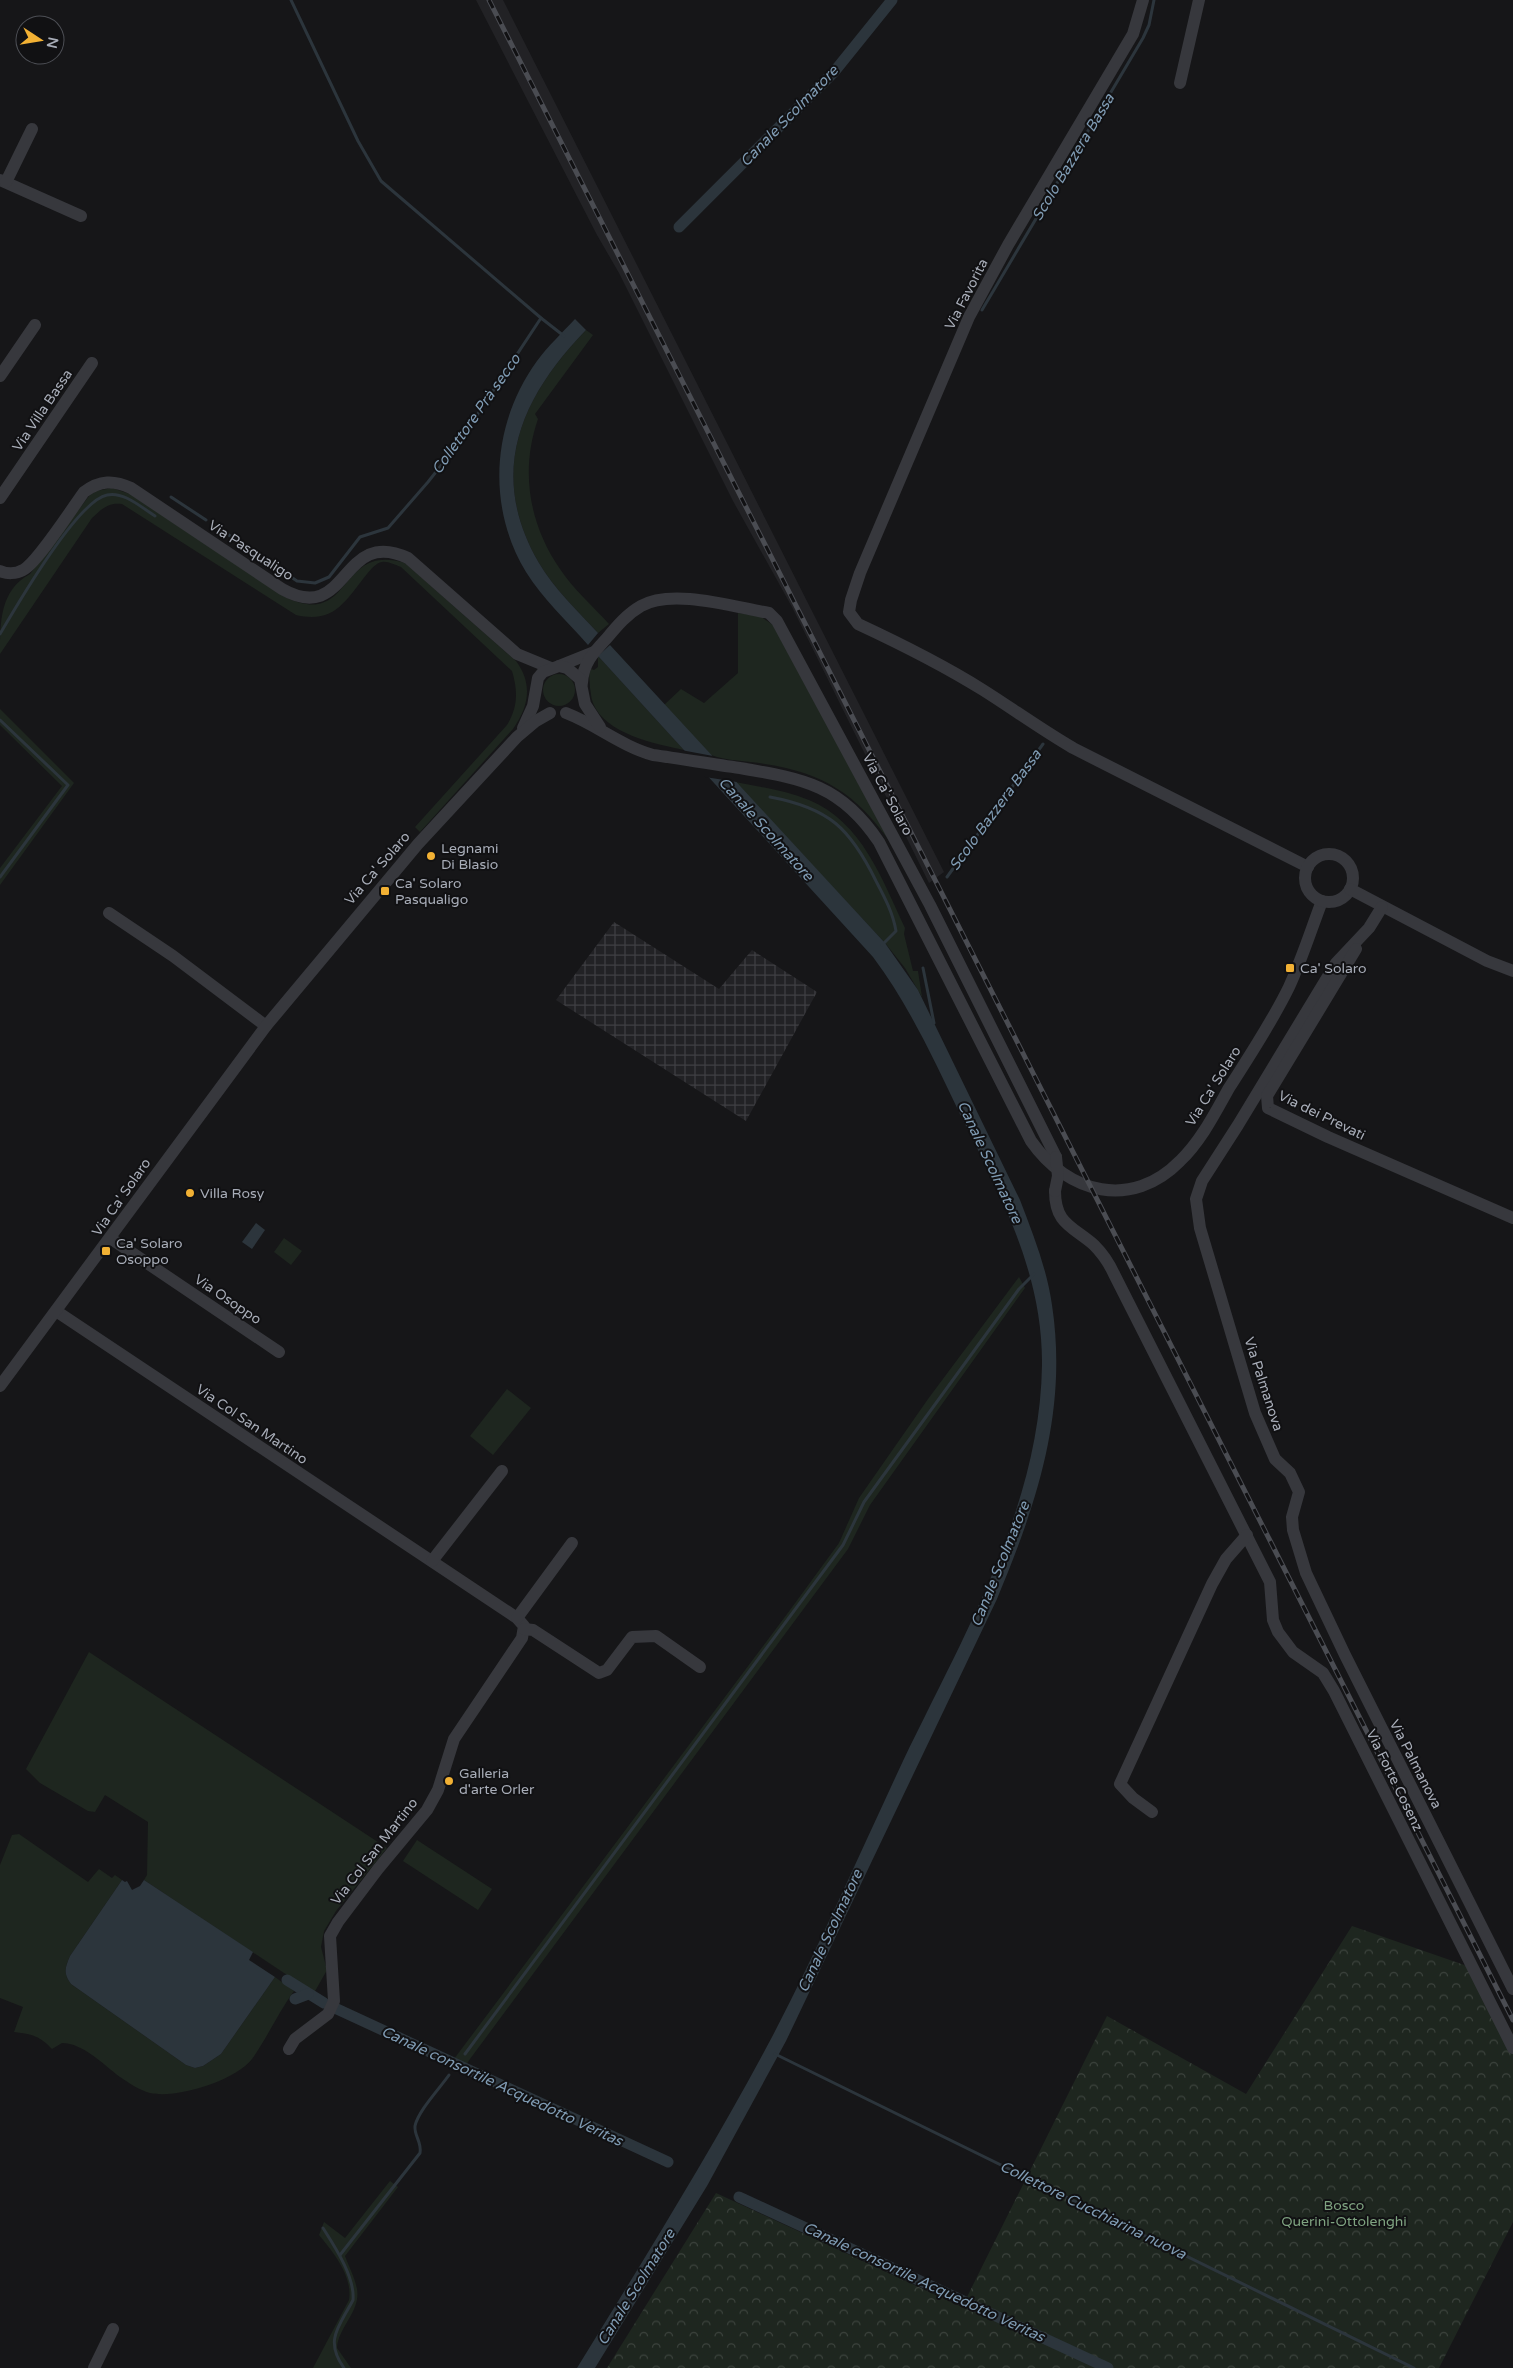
<svg xmlns="http://www.w3.org/2000/svg" width="1513" height="2368" font-family="'Varela Round',sans-serif">
	<defs>
		<pattern id="industrial-grid" width="8" height="8" patternUnits="userSpaceOnUse" patternTransform="scale(1.25)"><rect width="8" height="8" fill="#222225"/><path d="M0 4h8M4 0v8" fill="none" stroke="#3f3f43"/></pattern>
		<pattern id="forest-crowns" width="20" height="18" patternUnits="userSpaceOnUse" patternTransform="scale(1.25)"><rect width="20" height="18" fill="#1e261f"/><path d="M2 6a3 3 0 1 1 6 0M12 15a3 3 0 1 1 6 0" fill="none" stroke="#3c433d"/></pattern>
	</defs>
	<rect width="100%" height="100%" fill="#161618"/>
	<polygon fill="#222225" points="476,0 503,0 944,872 929,883 792,607 733,501 619,273 597,235"/>
	<polygon fill="url(#industrial-grid)" points="614,922 719,989 752,950 817,992 746,1121 556,1000"/>
	<g fill="#1e261f">
		<path d="M586 330 593 335 535 414 538 419C520 471 529 524 560 569 573 589 593 606 609 624L598 633C578 611 554 589 539 563 487 474 520 398 586 330Z"/>
		<path d="M112 488 130 494 285 597C354 630 336 542 405 563L516 661C533 684 529 706 513 729L420 832 415 827 507 725C518 707 518 691 512 671L401 567C395 565 388 561 382 562 376 563 371 569 367 574 345 601 335 624 296 615L122 504C108 502 102 509 92 518L0 654C0 622 0 590 30 574L89 496 96 491Z"/>
		<path d="M738 613 760 616 773 625 890 842C856 794 824 773 765 764 748 761 727 761 711 755 703 753 672 714 664 705L681 689 704 703 738 673Z"/>
		<path d="M598 656 684 750C656 744 605 734 593 703 591 698 591 693 590 688 590 680 588 676 591 669L594 670 598 667Z"/>
		<circle cx="559" cy="690" r="16"/>
		<polygon points="0,709 74,783 0,885 0,868 62,786 0,725"/>
		<path d="M735 782C760 787 785 790 809 800 862 822 882 879 905 928L904 934 913 971H918L922 997 905 968 885 943Z"/>
		<polygon points="284,1238 302,1251 291,1265 274,1252"/>
		<polygon points="1019,1277 1025,1288 870,1505 848,1549 470,2059 466,2065 454,2059 790,1610 839,1543 859,1498 928,1399"/>
		<polygon points="507,1389 531,1408 493,1455 470,1436"/>
		<polygon points="89,1652 387,1848 336,1911 324,1931 321,1947 327,1970 314,1993 144,1880 147,1875 148,1822 105,1795 95,1812 88,1811 40,1783 26,1769"/>
		<path d="M19 1834 88 1882 99 1869 112 1878 115 1875 122 1880 70 1956C65 1968 63 1973 71 1984L186 2065 195 2068 203 2066 221 2054 275 1977 294 1991C278 2013 267 2038 252 2059 235 2081 176 2099 150 2093 139 2090 129 2083 120 2077 104 2065 83 2043 62 2043L52 2049C40 2036 32 2034 14 2032L23 2007 0 1998V1865L12 1835Z"/>
		<polygon points="417,1840 492,1889 478,1910 403,1861"/>
		<path d="M390 2181 398 2187 345 2256C349 2267 355 2278 357 2289 361 2311 338 2327 337 2348L351 2368H313L349 2300C353 2276 333 2252 319 2235L324 2222 345 2238Z"/>
	</g>
	<polygon fill="url(#forest-crowns)" points="1352,1926 1470,1967 1513,2053 1513,2222 1439,2368 607,2368 716,2193 962,2307 1107,2016 1246,2094"/>
	<g fill="#2c353c">
		<path d="M575 319 586 330C520 398 487 474 539 563 554 589 578 611 598 633L588 645C567 621 543 599 526 572 486 506 492 423 537 361 548 346 562 333 575 319Z"/>
		<path d="M610 645 885 943 918 990 1020 1200C1033 1234 1047 1269 1052 1305 1068 1411 1037 1503 997 1599L786 2041 707 2186 595 2368H577C644 2259 712 2150 772 2037 819 1947 860 1853 903 1761 963 1636 1040 1507 1042 1365 1043 1273 1000 1194 960 1114 934 1060 909 1005 873 957L598 656Z"/>
		<polygon points="256,1223 265,1230 252,1249 242,1242"/>
		<path d="M122 1880 125 1882 127 1881 132 1890 140 1886 144 1880 253 1952 249 1960 275 1977 221 2054 203 2066 195 2068 186 2065 71 1984C63 1973 65 1968 70 1956Z"/>
	</g>
	<polygon fill="#161618" points="681,750 713,756 737,782 705,777"/>
	<g fill="none" stroke-linecap="round" stroke-linejoin="round">
		<g stroke="#2c353c" stroke-width="3">
			<polyline points="291,0 358,141 381,181 541,318"/>
			<polyline points="982,310 1143,38 1149,25 1154,0"/>
			<polyline points="171,497 206,520"/>
			<polyline points="214,525 297,581 315,583 329,577 360,537 388,528 428,482 458,444 541,318 564,336"/>
			<path d="M0 634C17 605 77 501 107 495 123 491 141 507 155 516"/>
			<polyline points="0,720 68,785 0,877"/>
			<path d="M770 797C829 808 850 828 876 881 885 898 893 913 896 931L882 945"/>
			<polyline points="947,877 1043,744"/>
			<polyline points="923,968 934,1023"/>
			<polyline points="465,2054 843,1545 864,1502 1019,1289 1034,1274"/>
			<polyline points="775,2054 1414,2368"/>
			<path d="M323 2228C335 2247 355 2277 353 2300 339 2327 324 2340 344 2368"/>
			<path d="M340 2255 420 2153C422 2142 414 2136 415 2126 418 2111 440 2088 449 2075"/>
		</g>
		<g stroke="#2c353c" stroke-width="11">
			<polyline points="679,227 834,72 892,0"/>
			<polyline points="287,1980 324,2003"/>
			<polyline points="295,1999 308,1994"/>
			<polyline points="337,2009 668,2162"/>
			<polyline points="739,2197 1108,2368"/>
		</g>
		<g stroke="#37383d" stroke-width="12">
			<path d="M1143 0 1133 34 1008 245 969 317 860 573 851 600 849 612 858 624C901 644 943 665 983 690 1013 709 1042 730 1073 748L1308 867"/>
			<polyline points="1180,83 1199,0"/>
			<polyline points="0,180 81,216"/>
			<polyline points="6,182 32,129"/>
			<polyline points="0,376 35,325"/>
			<polyline points="0,498 92,363"/>
			<path d="M0 571C7 574 16 574 23 570 37 563 73 507 84 492 100 480 114 480 131 488L282 589C349 627 340 526 408 558L517 654 551 668"/>
			<polyline points="559,666 594,652"/>
			<path d="M582 683C583 663 594 652 607 638 617 626 627 614 641 606 672 588 734 607 769 613L777 621 930 905 1056 1157"/>
			<path d="M566 713C597 725 621 746 653 755 682 759 711 764 740 768 804 779 841 785 879 842L1031 1141C1068 1194 1132 1210 1180 1161 1201 1141 1215 1113 1229 1088 1250 1055 1272 1022 1289 987 1302 959 1311 930 1322 901"/>
			<polyline points="523,728 533,706 538,678 543,672 559,666 567,668 580,679 585,704 600,727"/>
			<circle cx="1329" cy="878" r="24"/>
			<polyline points="1350,889 1487,961 1513,971"/>
			<polyline points="1382,907 1369,928 1336,963 1238,1125 1202,1181 1196,1199 1200,1228 1255,1413 1275,1459 1290,1473 1299,1492 1292,1517 1293,1530 1306,1573 1345,1655 1513,1989"/>
			<polyline points="109,913 173,956 266,1026"/>
			<polyline points="1356,949 1267,1096 1268,1108 1328,1137 1513,1218"/>
			<path d="M1055 1191C1055 1224 1072 1226 1094 1245 1102 1253 1109 1263 1114 1274L1270 1582 1273 1620 1278 1632 1293 1652 1323 1673 1334 1691 1513 2048"/>
			<polyline points="110,1238 279,1352"/>
			<polyline points="56,1311 517,1618 524,1626 522,1638 454,1739 438,1790 427,1810 378,1869 338,1922 330,1936 334,2001 328,2014 295,2039 289,2049"/>
			<polyline points="0,1386 266,1026 418,844 517,737 536,721 550,713"/>
			<polyline points="432,1561 502,1471"/>
			<polyline points="517,1618 572,1543"/>
			<polyline points="524,1629 533,1630 599,1673 607,1670 632,1637 656,1636 700,1667"/>
			<polyline points="1152,1812 1133,1798 1120,1784 1212,1584 1226,1559 1247,1535"/>
			<polyline points="94,2368 113,2329"/>
		</g>
		<defs>
			<polyline id="rail" points="489,0 1513,2020"/>
		</defs>
		<use href="#rail" stroke="#4a4c52" stroke-width="5"/>
		<use href="#rail" stroke="#111113" stroke-width="3" stroke-dasharray="9" stroke-linecap="butt"/>
		<polyline stroke="#37383d" stroke-width="12" points="1055,1191 1058,1176 1056,1157"/>
	</g>
	<g fill="#f2b134" stroke="#111113" stroke-width="2">
		<circle cx="431" cy="856" r="5"/>
		<rect x="380" y="886" width="10" height="10" rx="2.5"/>
		<rect x="1285" y="963" width="10" height="10" rx="2.5"/>
		<circle cx="190" cy="1193" r="5"/>
		<rect x="101" y="1246" width="10" height="10" rx="2.5"/>
		<circle cx="449" cy="1781" r="5"/>
	</g>
	<g text-anchor="middle" stroke-width="4" stroke-linejoin="round" paint-order="stroke">
		<g font-size="14" fill="#a8adb8" stroke="#111113">
			<text transform="translate(966 294) rotate(-63)" y="5">Via Favorita</text>
			<text transform="translate(42 410) rotate(-56)" y="5">Via Villa Bassa</text>
			<text transform="translate(251 550) rotate(33)" y="5">Via Pasqualigo</text>
			<text transform="translate(888 794) rotate(62)" y="5">Via Ca' Solaro</text>
			<text transform="translate(377 868) rotate(-49)" y="5">Via Ca' Solaro</text>
			<text transform="translate(1213 1086) rotate(-58)" y="5">Via Ca' Solaro</text>
			<text transform="translate(1322 1115) rotate(26)" y="5">Via dei Prevati</text>
			<text transform="translate(121 1197) rotate(-55)" y="5">Via Ca' Solaro</text>
			<text transform="translate(228 1299) rotate(34)" y="5">Via Osoppo</text>
			<text transform="translate(1264 1384) rotate(72)" y="5">Via Palmanova</text>
			<text transform="translate(252 1424) rotate(34)" y="5">Via Col San Martino</text>
			<text transform="translate(1416 1764) rotate(63)" y="5">Via Palmanova</text>
			<text transform="translate(1395 1780) rotate(64)" y="5">Via Forte Cosenz</text>
			<text transform="translate(374 1851) rotate(-52)" y="5">Via Col San Martino</text>
		</g>
		<g font-size="14" fill="#a8adb8" stroke="#111113" text-anchor="start">
			<text x="441" y="853">Legnami<tspan x="441" dy="16">Di Blasio</tspan></text>
			<text x="395" y="888">Ca' Solaro<tspan x="395" dy="16">Pasqualigo</tspan></text>
			<text x="1300" y="973">Ca' Solaro</text>
			<text x="200" y="1198">Villa Rosy</text>
			<text x="116" y="1248">Ca' Solaro<tspan x="116" dy="16">Osoppo</tspan></text>
			<text x="459" y="1778">Galleria<tspan x="459" dy="16">d'arte Orler</tspan></text>
		</g>
		<g font-size="14" fill="#7fa381" stroke="#111113">
			<text x="1344" y="2210">Bosco<tspan x="1344" dy="16">Querini-Ottolenghi</tspan></text>
		</g>
		<g font-size="15" font-style="italic" fill="#7f9bb3" stroke="#111113">
			<text transform="translate(789 116) rotate(-46)" y="5">Canale Scolmatore</text>
			<text transform="translate(1073 157) rotate(-59)" y="5">Scolo Bazzera Bassa</text>
			<text transform="translate(476 414) rotate(-55)" y="5">Collettore Prà secco</text>
			<text transform="translate(995 810) rotate(-54)" y="5">Scolo Bazzera Bassa</text>
			<text transform="translate(766 829) rotate(48)" y="5">Canale Scolmatore</text>
			<text transform="translate(990 1162) rotate(65)" y="5">Canale Scolmatore</text>
			<text transform="translate(1000 1564) rotate(-68)" y="5">Canale Scolmatore</text>
			<text transform="translate(830 1931) rotate(-65)" y="5">Canale Scolmatore</text>
			<text transform="translate(502 2086) rotate(25)" y="5">Canale consortile Acquedotto Veritas</text>
			<text transform="translate(1093 2210) rotate(26)" y="5">Collettore Cucchiarina nuova</text>
			<text transform="translate(924 2282) rotate(25)" y="5">Canale consortile Acquedotto Veritas</text>
			<text transform="translate(636 2287) rotate(-58)" y="5">Canale Scolmatore</text>
		</g>
	</g>
	<g transform="translate(40 40) rotate(102)"><circle r="24" fill="#111113" stroke="#4d4f55"/>
	<path d="M0-4L9 19L0 12L-9 19Z" fill="#f2b134"/>
	<text y="-8" font-size="14" font-weight="bold" text-anchor="middle" fill="#a8adb8">N</text>
	</g>
</svg>
